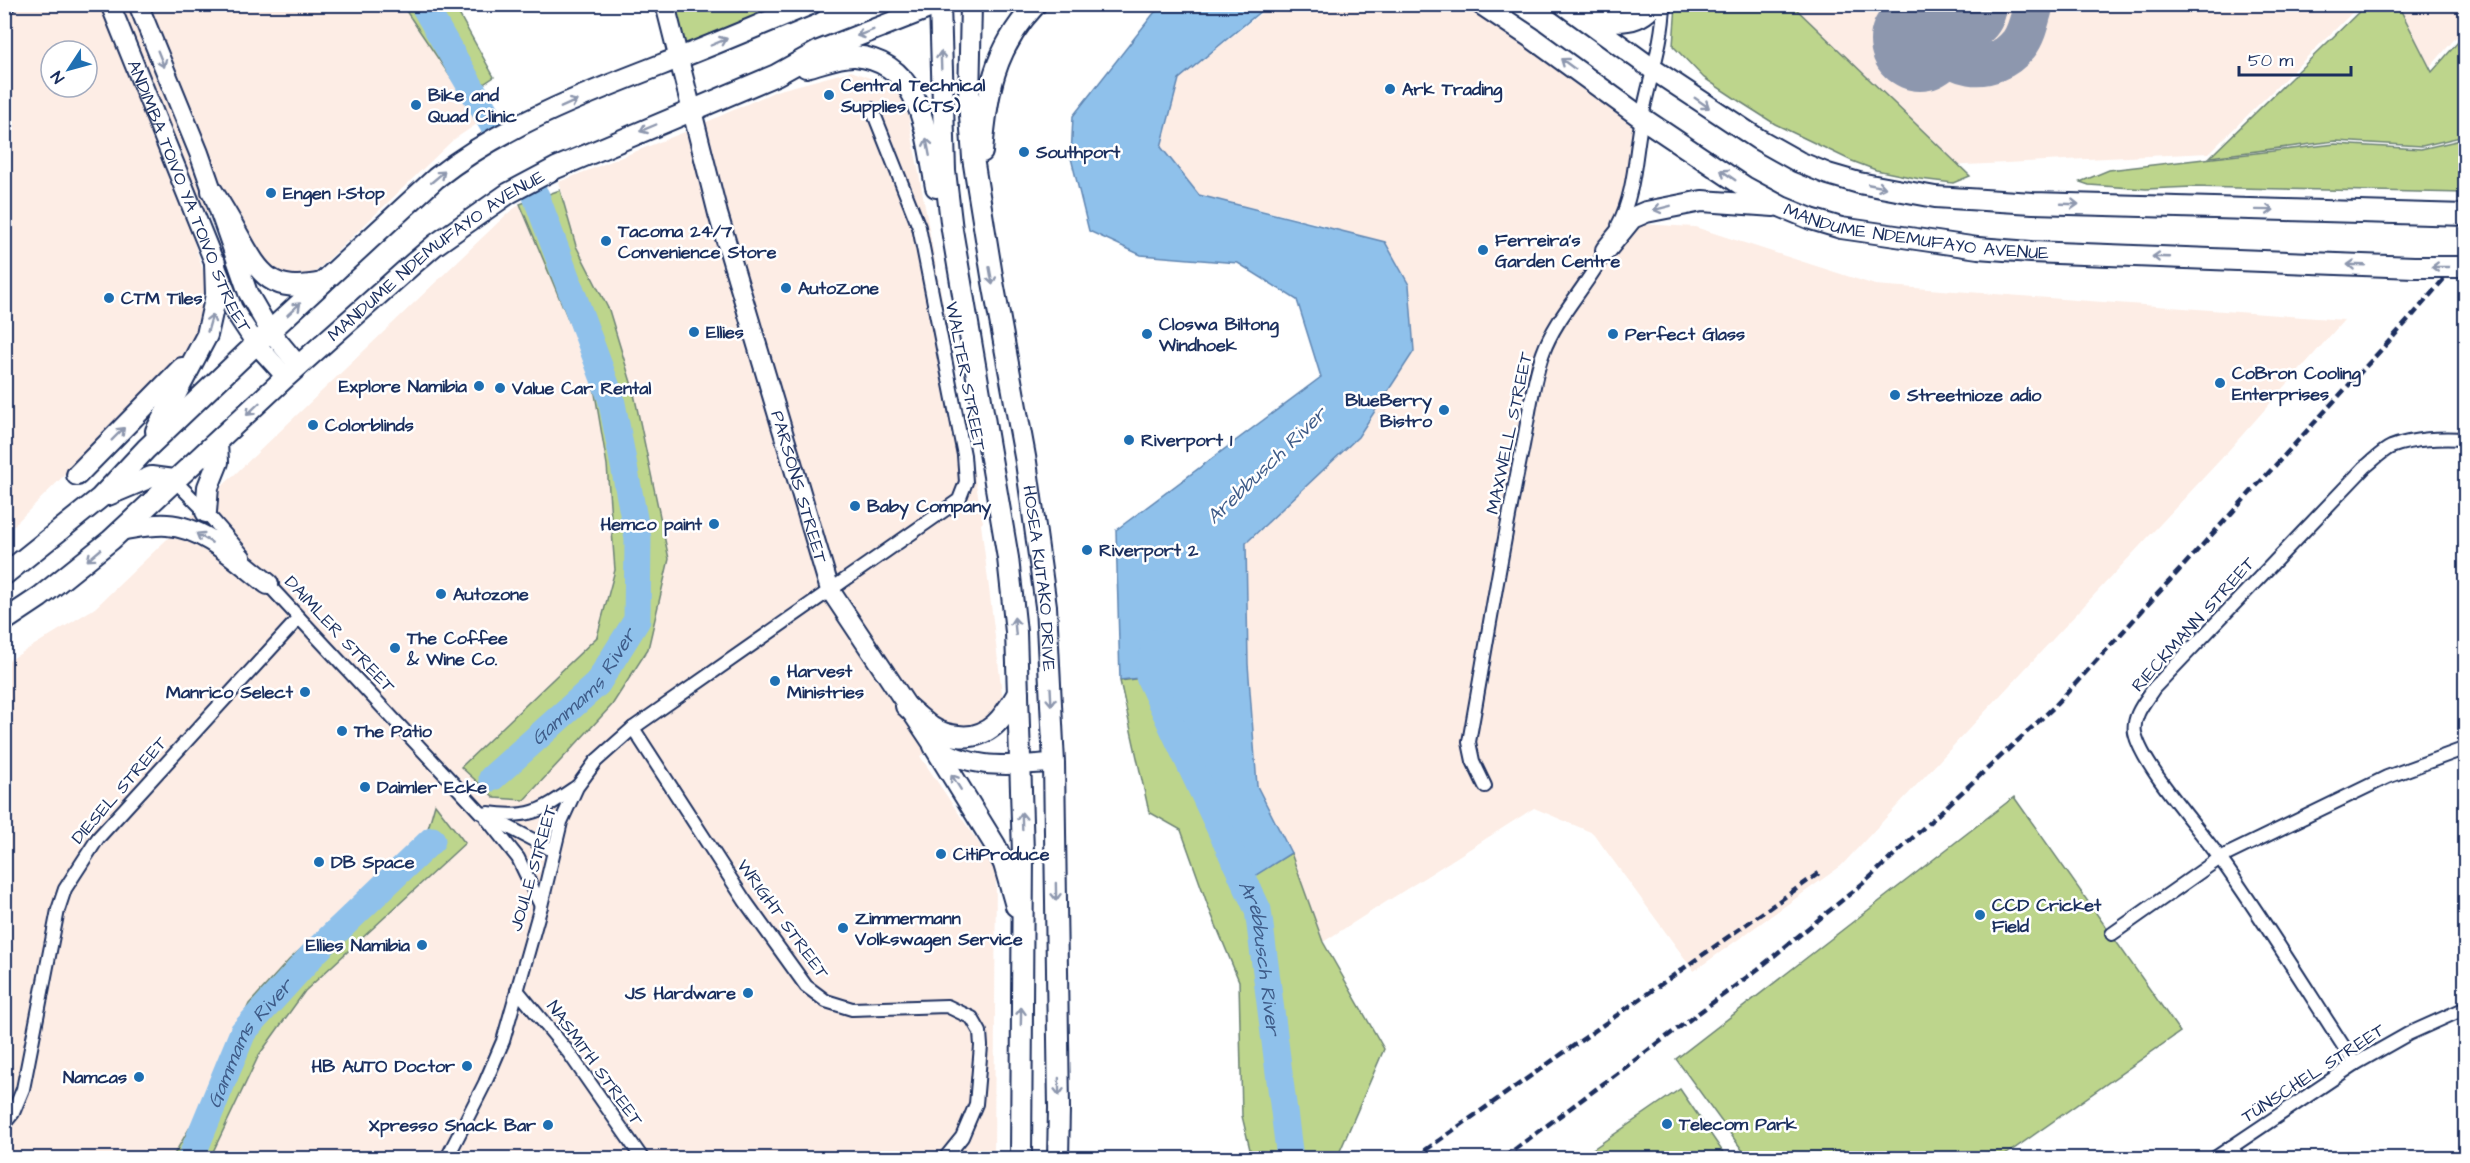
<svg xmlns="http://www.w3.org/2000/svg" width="2470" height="1163" font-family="'Architects Daughter',sans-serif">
	<rect width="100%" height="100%" fill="#fff"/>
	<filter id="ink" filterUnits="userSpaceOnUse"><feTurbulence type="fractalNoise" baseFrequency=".0167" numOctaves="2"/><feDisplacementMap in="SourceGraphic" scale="12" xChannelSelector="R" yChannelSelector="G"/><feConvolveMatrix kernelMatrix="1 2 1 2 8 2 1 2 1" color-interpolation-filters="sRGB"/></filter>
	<g filter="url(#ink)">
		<g fill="#fdede5" fill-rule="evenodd">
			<path d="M5 5H402L480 122 453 140 307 280 277 275 258 253 232 202 187 221 210 292 195 346 5 534ZM51 51H87V87H51Z"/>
			<polygon points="1271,5 1481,5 1642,118 1626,210 1600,268 1638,224 1695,227 1875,285 2344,320 2221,459 1841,866 1694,971 1593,833 1534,808 1323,942 1291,853 1257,786 1248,664 1246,543 1358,437 1325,225 1199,195 1161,147 1179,79"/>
			<polygon points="1563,5 1654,5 1630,21"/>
			<polygon points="1779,5 2360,5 2209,153 1946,166"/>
			<polygon points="2377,5 2465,5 2465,27 2420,79"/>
			<polygon points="851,71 875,80 905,98 983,522 981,524 1004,709 920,756 996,869 994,1158 5,1158 5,663 95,608 507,214 520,204 592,376 607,465 615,570 597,637 461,766 648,649 609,310 576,246 559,182 682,133 776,91"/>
		</g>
		<g fill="#bdd58c" stroke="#6c8275" stroke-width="1.5">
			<polygon points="2367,4 2398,5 2432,72 2465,34 2465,136 2422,146 2335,141 2210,157"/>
			<polygon points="402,5 454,5 494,77 464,97"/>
			<polygon points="665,5 793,5 678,59"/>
			<polygon points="1676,5 1792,5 1970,176 1953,183 1920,179 1876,170 1852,161 1775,124 1742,103 1704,78 1673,46"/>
			<polygon points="2465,139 2465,193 2192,187 2146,189 2089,185 2080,182 2109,170 2335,144 2421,149"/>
			<polygon points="560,190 576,246 609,310 633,389 669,559 648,649 612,705 524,800 495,798 461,767 597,637 615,570 607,465 592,376 520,204"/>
			<polygon points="1149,677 1245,881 1291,853 1323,942 1384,1049 1337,1158 1252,1158 1242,1116 1239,981 1208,906 1181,830 1149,812 1120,681"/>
			<polygon points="2014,797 2180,1032 2001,1158 1748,1158 1676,1059"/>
			<polygon points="435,804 465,843 305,991 259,1055 210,1158 172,1158 196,1117 249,1004 289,960 427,832"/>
			<polygon points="1680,1089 1727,1158 1580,1158"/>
		</g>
		<polygon fill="#8fc1eb" stroke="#6187b3" stroke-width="1.5" points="1166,5 1268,5 1179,79 1161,147 1199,195 1385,242 1409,285 1414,351 1358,437 1246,543 1248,664 1257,786 1291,853 1245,882 1149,677 1120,680 1116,530 1321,377 1297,300 1238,263 1141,255 1089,231 1071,158 1073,116 1154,13"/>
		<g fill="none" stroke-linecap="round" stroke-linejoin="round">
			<g stroke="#8fc1eb" stroke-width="27">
				<polyline points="423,4 498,134"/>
				<path id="s1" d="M1155 643 1149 677 1258 910 1290 1158"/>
				<path id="s2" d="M492 778 597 684 637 620 638 539 611 398 536 196"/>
				<path id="s3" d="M191 1158 243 1032 316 951 432 840"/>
			</g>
			<path stroke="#8d97ae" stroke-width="40" d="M1934 27C1944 72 1992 77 2019 44 2027 34 2030 17 2034 4"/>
			<polyline stroke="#8d97ae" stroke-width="100" points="1920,41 1957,4"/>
			<defs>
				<g id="street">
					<polyline points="4,8 10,4"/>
					<path d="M1618 225C1635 194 1635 153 1642 118 1649 79 1663 44 1664 4"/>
					<polyline points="174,480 206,512 244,556"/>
					<polyline points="263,579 480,812 554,851"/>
					<polyline points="633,728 745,901 806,986 826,1001 852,1009 947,1006 972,1018 980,1032 981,1046 976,1104 962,1137 945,1158"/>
					<path d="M1485 786 1473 761 1469 742C1486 648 1501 553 1520 460 1528 425 1531 386 1543 353 1557 314 1592 282 1609 243"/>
					<path d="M488 813C531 819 541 811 576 787"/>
					<polyline points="487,819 518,858 541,906"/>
					<polyline points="2112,934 2220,858 2387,777 2466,748"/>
					<polyline points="517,990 569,1053 642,1158"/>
					<path d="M2355 1064C2310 995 2267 924 2219 857 2198 827 2142 766 2135 733 2132 716 2145 702 2154 688L2365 467C2373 461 2382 451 2391 447 2414 438 2441 438 2466 439"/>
					<polyline points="4,1124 13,1113 23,1089 58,910 65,889 98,838 299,618"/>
					<polyline points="2231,1147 2239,1158"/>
					<polyline points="447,1158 485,1083 503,1041 541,906 561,822 577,787 596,761 633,728 959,500 966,482 964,455 919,227 872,109"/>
					<polyline points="2215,1158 2355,1064 2408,1034 2466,1008"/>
				</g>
				<g id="secondary">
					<path id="s4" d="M110 4 233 309 256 344 286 377"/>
					<polyline points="138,4 199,153 248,293 270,331 299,366"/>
					<path id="s5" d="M665 4 718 214 830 590 934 746C974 771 1009 765 1054 763"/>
				</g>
				<g id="primary">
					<polyline points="940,4 945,171 952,230 1008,558 1016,632 1023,853 1021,1158"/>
					<path id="s6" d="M971 4 969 101 973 158 993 282 1026 462 1046 606 1054 763 1059 1108 1058 1158"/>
					<path id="s7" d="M1481 4 1532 38 1642 118 1745 187 1782 207 1811 219 1841 228 1978 248 2031 252 2414 267"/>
					<polyline points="1563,4 1654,70 1758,139 1799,162 1828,174 1859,183 1935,197 2033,203 2466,215"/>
					<path d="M1584 15C1609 21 1636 28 1654 4"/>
					<path d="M806 67C820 64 840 55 855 56 923 62 926 136 936 187"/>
					<path d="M982 152C987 93 993 50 1036 4"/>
					<path d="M212 191C221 205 230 220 238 235 261 277 272 293 322 283"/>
					<polyline points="1606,250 1632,218 1646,212 1702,201 1774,206"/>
					<polyline points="156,431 207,335 216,295 215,263"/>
					<polyline points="77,475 182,368"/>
					<polyline points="108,495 151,477 174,480"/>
					<polyline points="206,512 208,487 218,462 217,442"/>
					<path d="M124 529C138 527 153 524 167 525 205 527 239 562 268 584"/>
					<path d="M4 575 100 498 146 449 256 344 436 178C507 122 596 90 679 58 723 41 766 22 811 4"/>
					<path id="s8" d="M4 621 40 597 111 540 286 377 414 263 435 245 509 193 556 168 776 75 819 51 939 4"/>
					<path d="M906 706C914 713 923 721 931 727 940 733 948 735 958 736 989 740 1004 717 1018 693"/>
					<polyline points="934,746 995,845 1004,864 1016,906"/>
				</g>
			</defs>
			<use href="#street" stroke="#1b2f5e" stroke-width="16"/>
			<use href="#secondary" stroke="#1b2f5e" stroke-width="22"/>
			<use href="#primary" stroke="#1b2f5e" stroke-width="24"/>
			<use href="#street" stroke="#fff" stroke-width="12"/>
			<use href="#secondary" stroke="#fff" stroke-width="18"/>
			<use href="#primary" stroke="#fff" stroke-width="20"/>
			<g stroke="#1b2f5e" stroke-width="4.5" stroke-dasharray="9 4.5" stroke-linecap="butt">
				<polyline points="1414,1158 1819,873"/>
				<polyline points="1503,1158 1758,969 1867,880 2054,707 2413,315 2466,253"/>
			</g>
			<defs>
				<polyline id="primary-bridge" points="2414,267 2466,267"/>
			</defs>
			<use href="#primary-bridge" stroke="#1b2f5e" stroke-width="24" stroke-linecap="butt"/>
			<use href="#primary-bridge" stroke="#fff" stroke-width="20"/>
		</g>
		<defs><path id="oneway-shaft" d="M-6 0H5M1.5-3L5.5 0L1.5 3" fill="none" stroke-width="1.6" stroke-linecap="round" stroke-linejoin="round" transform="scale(1.5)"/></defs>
		<g stroke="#8d97ae">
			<use href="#oneway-shaft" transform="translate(865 33) rotate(159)"/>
			<use href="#oneway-shaft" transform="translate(719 42) rotate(-23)"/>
			<use href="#oneway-shaft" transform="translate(161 59) rotate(68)"/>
			<use href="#oneway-shaft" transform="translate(941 60) rotate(-92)"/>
			<use href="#oneway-shaft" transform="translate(1568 64) rotate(-144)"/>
			<use href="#oneway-shaft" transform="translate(1702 103) rotate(35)"/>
			<use href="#oneway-shaft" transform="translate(569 104) rotate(-24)"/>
			<use href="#oneway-shaft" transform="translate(648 128) rotate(157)"/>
			<use href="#oneway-shaft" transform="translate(928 147) rotate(-101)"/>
			<use href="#oneway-shaft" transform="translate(1728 175) rotate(-145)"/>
			<use href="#oneway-shaft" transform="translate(438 177) rotate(-40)"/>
			<use href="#oneway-shaft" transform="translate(1877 186) rotate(11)"/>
			<use href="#oneway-shaft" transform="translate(2070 204) rotate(2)"/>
			<use href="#oneway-shaft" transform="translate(1662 208) rotate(166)"/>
			<use href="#oneway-shaft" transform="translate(2265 210) rotate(1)"/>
			<use href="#oneway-shaft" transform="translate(2161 257) rotate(-178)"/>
			<use href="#oneway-shaft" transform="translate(2356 265) rotate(-178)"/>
			<use href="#oneway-shaft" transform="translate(2440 267) rotate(-180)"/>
			<use href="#oneway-shaft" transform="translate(991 276) rotate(80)"/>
			<use href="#oneway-shaft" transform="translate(294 309) rotate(-43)"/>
			<use href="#oneway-shaft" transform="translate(210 323) rotate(-74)"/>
			<use href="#oneway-shaft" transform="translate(253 409) rotate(136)"/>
			<use href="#oneway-shaft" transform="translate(118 434) rotate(-45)"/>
			<use href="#oneway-shaft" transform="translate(204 538) rotate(-149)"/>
			<use href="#oneway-shaft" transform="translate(94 555) rotate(140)"/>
			<use href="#oneway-shaft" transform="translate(1015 626) rotate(-95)"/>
			<use href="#oneway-shaft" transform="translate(1051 697) rotate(87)"/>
			<use href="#oneway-shaft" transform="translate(956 782) rotate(-122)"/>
			<use href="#oneway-shaft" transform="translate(1022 821) rotate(-92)"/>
			<use href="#oneway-shaft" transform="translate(1056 892) rotate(89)"/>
			<use href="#oneway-shaft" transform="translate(1021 1016) rotate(-89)"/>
			<use href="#oneway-shaft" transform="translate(1059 1087) rotate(89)"/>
		</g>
	</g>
	<g fill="#1f6fb2" stroke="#fff" stroke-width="2">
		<circle cx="1390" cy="89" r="6"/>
		<circle cx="829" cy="95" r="6"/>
		<circle cx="416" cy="105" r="6"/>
		<circle cx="1024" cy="152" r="6"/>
		<circle cx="271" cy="193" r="6"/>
		<circle cx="606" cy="241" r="6"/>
		<circle cx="1483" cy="250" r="6"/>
		<circle cx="786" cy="288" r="6"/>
		<circle cx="109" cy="298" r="6"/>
		<circle cx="694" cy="332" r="6"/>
		<circle cx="1147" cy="334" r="6"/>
		<circle cx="1613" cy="334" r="6"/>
		<circle cx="2220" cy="383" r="6"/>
		<circle cx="479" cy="386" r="6"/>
		<circle cx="500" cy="388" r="6"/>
		<circle cx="1895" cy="395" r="6"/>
		<circle cx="1444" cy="410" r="6"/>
		<circle cx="313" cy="425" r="6"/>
		<circle cx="1129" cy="440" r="6"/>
		<circle cx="855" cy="506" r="6"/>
		<circle cx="714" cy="524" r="6"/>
		<circle cx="1087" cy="550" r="6"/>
		<circle cx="441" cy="594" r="6"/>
		<circle cx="395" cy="648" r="6"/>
		<circle cx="775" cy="681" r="6"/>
		<circle cx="305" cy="692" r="6"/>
		<circle cx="342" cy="731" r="6"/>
		<circle cx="365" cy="787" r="6"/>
		<circle cx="941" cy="854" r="6"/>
		<circle cx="319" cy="862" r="6"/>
		<circle cx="1980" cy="915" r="6"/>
		<circle cx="843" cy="928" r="6"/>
		<circle cx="422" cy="945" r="6"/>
		<circle cx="748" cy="993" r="6"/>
		<circle cx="467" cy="1066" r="6"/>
		<circle cx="139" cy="1077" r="6"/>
		<circle cx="1667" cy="1124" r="6"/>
		<circle cx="548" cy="1125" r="6"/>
	</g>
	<g text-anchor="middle" stroke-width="5" stroke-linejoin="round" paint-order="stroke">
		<g font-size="18" font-weight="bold" fill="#1b2f5e" stroke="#fff" text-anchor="start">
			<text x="841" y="91">Central Technical<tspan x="841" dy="21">Supplies (CTS)</tspan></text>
			<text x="1402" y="95">Ark Trading</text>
			<text x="428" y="101">Bike and<tspan x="428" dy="21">Quad Clinic</tspan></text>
			<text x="1036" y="158">Southport</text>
			<text x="283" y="199">Engen 1-Stop</text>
			<text x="618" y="237">Tacoma 24/7<tspan x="618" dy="21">Convenience Store</tspan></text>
			<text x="1495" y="246">Ferreira's<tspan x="1495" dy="21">Garden Centre</tspan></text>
			<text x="798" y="294">AutoZone</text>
			<text x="121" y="304">CTM Tiles</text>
			<text x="1159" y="330">Closwa Biltong<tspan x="1159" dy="21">Windhoek</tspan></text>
			<text x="706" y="338">Ellies</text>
			<text x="1625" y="340">Perfect Glass</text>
			<text x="2232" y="379">CoBron Cooling<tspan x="2232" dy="21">Enterprises</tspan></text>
			<text x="467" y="392" text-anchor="end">Explore Namibia</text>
			<text x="512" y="394">Value Car Rental</text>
			<text x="1907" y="401">Streetnioze adio</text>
			<text x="1432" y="406" text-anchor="end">BlueBerry<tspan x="1432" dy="21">Bistro</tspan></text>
			<text x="325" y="431">Colorblinds</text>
			<text x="1141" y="446">Riverport 1</text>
			<text x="867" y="512">Baby Company</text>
			<text x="702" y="530" text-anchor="end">Hemco paint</text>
			<text x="1099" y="556">Riverport 2</text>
			<text x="453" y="600">Autozone</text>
			<text x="407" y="644">The Coffee<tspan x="407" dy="21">&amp; Wine Co.</tspan></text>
			<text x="787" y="677">Harvest<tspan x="787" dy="21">Ministries</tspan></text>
			<text x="293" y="698" text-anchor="end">Manrico Select</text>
			<text x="354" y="737">The Patio</text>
			<text x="377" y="793">Daimler Ecke</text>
			<text x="953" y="860">CitiProduce</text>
			<text x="331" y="868">DB Space</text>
			<text x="1992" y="911">CCD Cricket<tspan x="1992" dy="21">Field</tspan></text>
			<text x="855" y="924">Zimmermann<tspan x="855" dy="21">Volkswagen Service</tspan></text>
			<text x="410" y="951" text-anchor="end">Ellies Namibia</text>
			<text x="736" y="999" text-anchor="end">JS Hardware</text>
			<text x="455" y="1072" text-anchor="end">HB AUTO Doctor</text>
			<text x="127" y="1083" text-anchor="end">Namcas</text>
			<text x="1679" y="1130">Telecom Park</text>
			<text x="536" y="1131" text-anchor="end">Xpresso Snack Bar</text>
		</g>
		<g font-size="18" fill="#1b2f5e" stroke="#fff">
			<text dy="6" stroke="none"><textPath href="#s4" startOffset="208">ANDIMBA TOIVO YA TOIVO STREET</textPath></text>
			<text dy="6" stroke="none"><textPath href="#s7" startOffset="501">MANDUME NDEMUFAYO AVENUE</textPath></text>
			<text dy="6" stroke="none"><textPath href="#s8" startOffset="567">MANDUME NDEMUFAYO AVENUE</textPath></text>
			<text transform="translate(966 376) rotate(79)" y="6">WALTER STREET</text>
			<text transform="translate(1509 433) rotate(-78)" y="6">MAXWELL STREET</text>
			<text dy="6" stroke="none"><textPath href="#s5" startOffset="501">PARSONS STREET</textPath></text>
			<text dy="6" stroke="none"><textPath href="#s6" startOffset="580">HOSEA KUTAKO DRIVE</textPath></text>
			<text transform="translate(2193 624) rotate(-48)" y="6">RIECKMANN STREET</text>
			<text transform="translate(340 634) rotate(47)" y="6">DAIMLER STREET</text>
			<text transform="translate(119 790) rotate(-49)" y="6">DIESEL STREET</text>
			<text transform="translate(533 868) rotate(-74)" y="6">JOULE STREET</text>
			<text transform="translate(783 919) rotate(54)" y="6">WRIGHT STREET</text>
			<text transform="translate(595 1063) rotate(54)" y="6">NASMITH STREET</text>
			<text transform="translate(2313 1073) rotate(-33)" y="6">TÜNSCHEL STREET</text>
		</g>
		<g font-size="20" font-style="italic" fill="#3e5b88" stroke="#fff">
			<text transform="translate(1266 465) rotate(-44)" y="7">Arebbusch River</text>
			<text dy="7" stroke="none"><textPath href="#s2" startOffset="130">Gammams River</textPath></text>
			<text dy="7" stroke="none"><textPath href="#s1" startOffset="339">Arebbusch River</textPath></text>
			<text dy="7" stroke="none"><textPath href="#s3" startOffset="130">Gammams River</textPath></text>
		</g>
	</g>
	<rect width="2470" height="1163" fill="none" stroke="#fff" stroke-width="24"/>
	<rect x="12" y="12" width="2446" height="1139" fill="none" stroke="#1b2f5e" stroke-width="2" filter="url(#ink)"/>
	<g transform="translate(69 69) rotate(234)"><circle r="28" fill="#ffffff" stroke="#a4acbf" stroke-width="1.5"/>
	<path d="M0-4.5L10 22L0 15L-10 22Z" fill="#1f6fb2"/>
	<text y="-9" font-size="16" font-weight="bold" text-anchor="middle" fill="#1b2f5e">N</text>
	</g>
	<path d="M2239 66v9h112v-9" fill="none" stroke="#1b2f5e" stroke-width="3"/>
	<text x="2248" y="66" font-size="18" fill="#1b2f5e" stroke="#ffffff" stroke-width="4.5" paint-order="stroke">50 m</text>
</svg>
